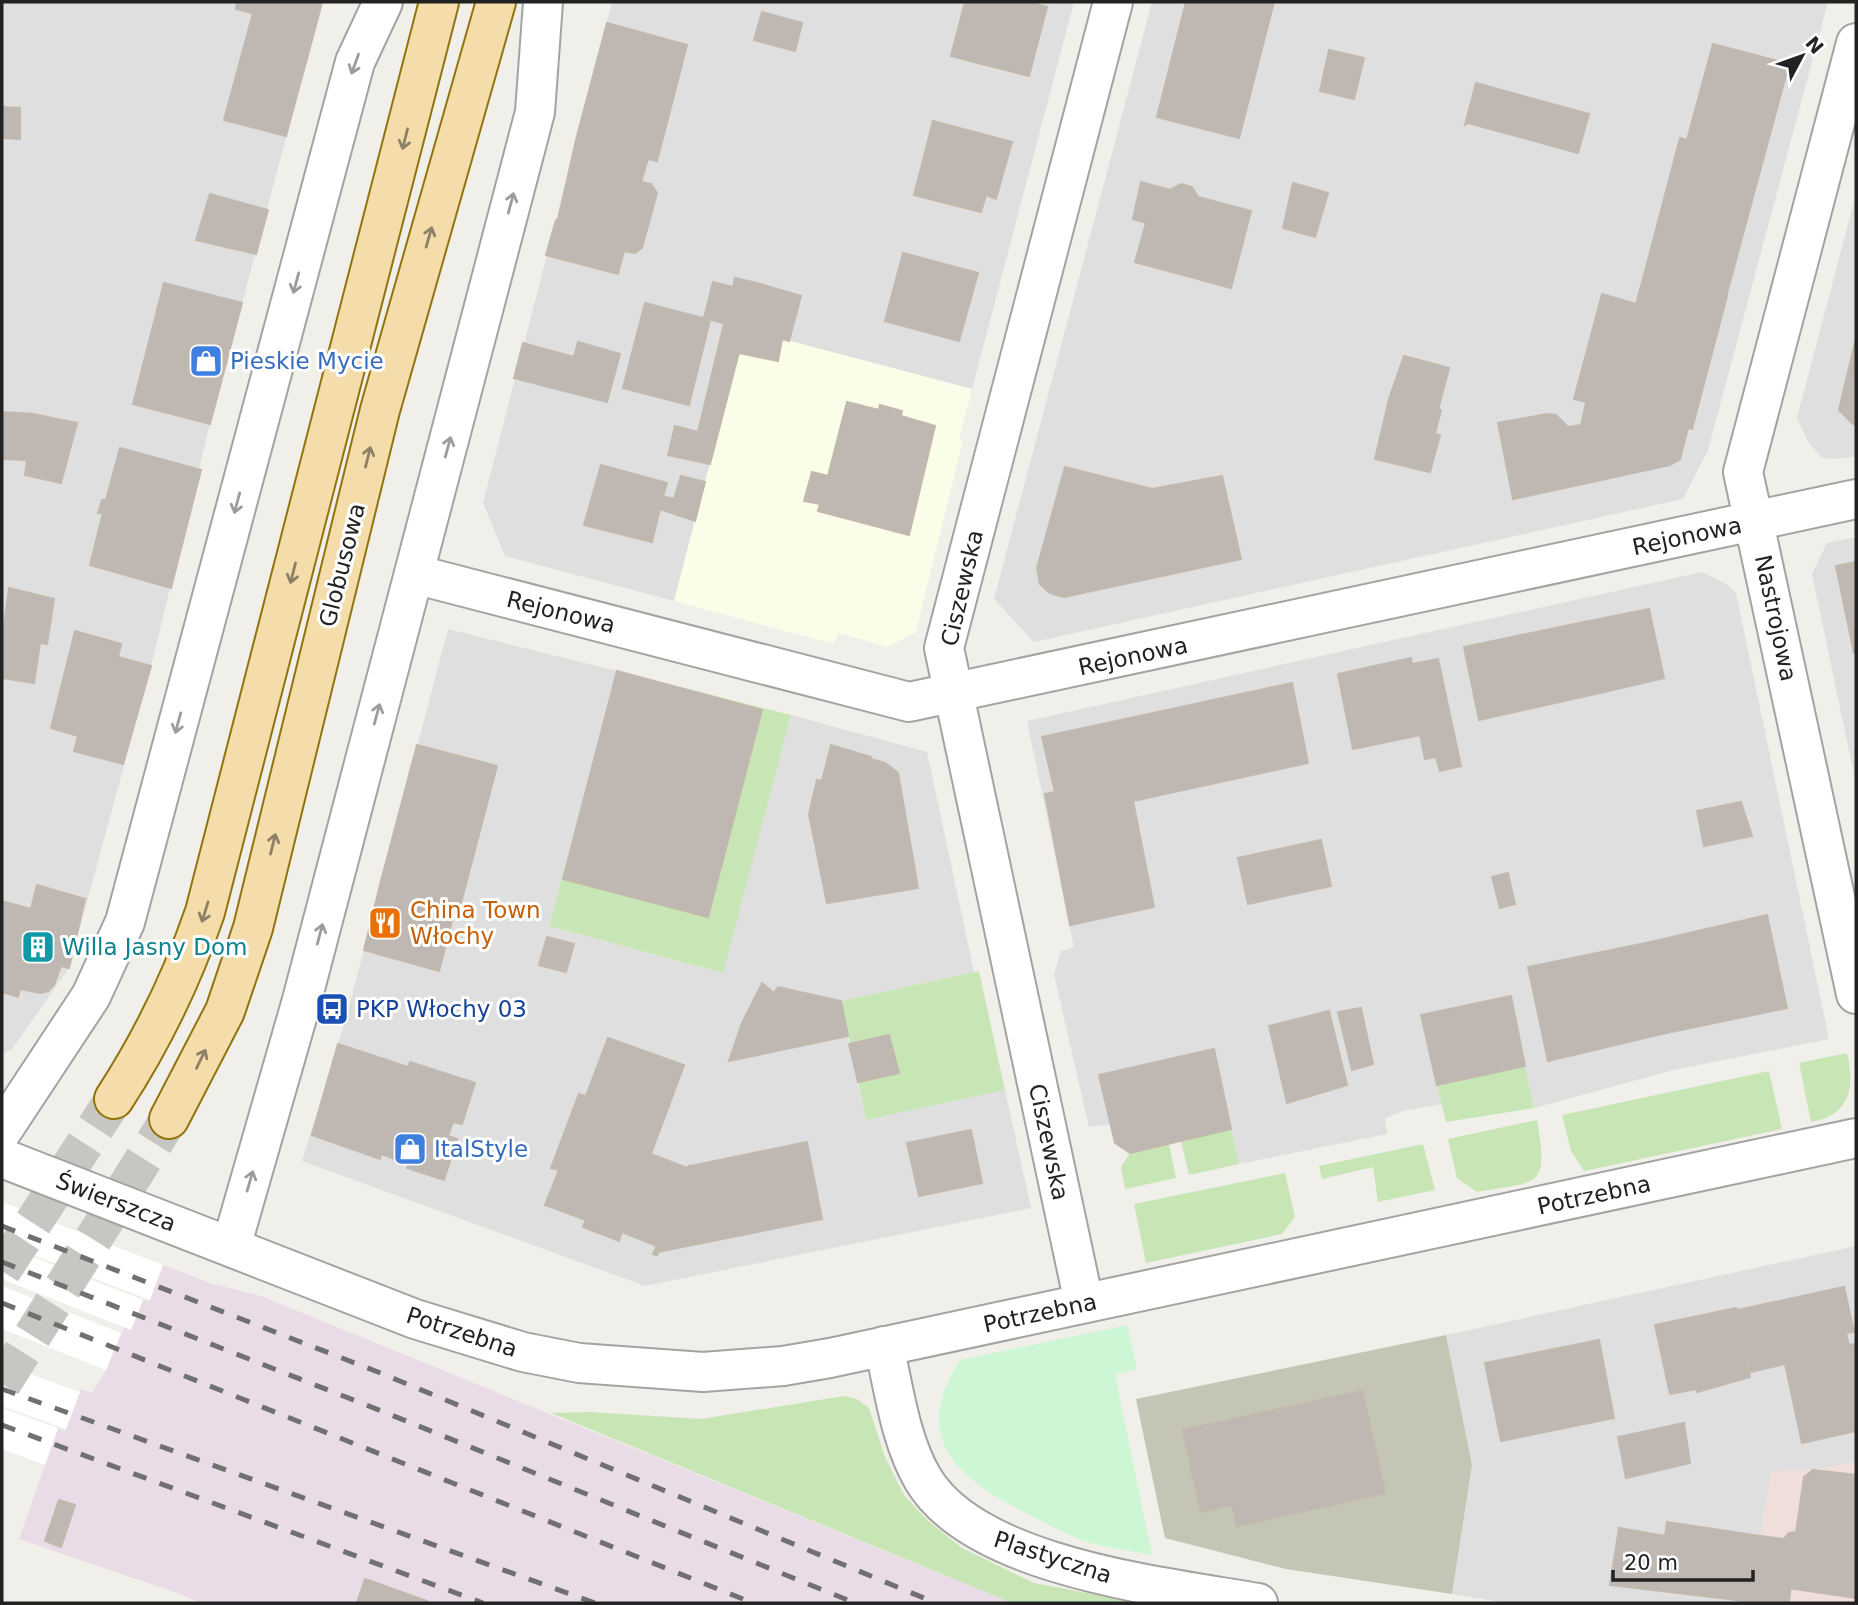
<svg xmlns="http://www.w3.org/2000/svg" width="1858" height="1605" font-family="'DejaVu Sans',sans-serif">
	<rect width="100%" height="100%" fill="#f1efea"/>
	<g fill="#e0dfdf">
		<polygon points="2,2 322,2 210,424 151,666 69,968 12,1049 2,1054"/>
		<polygon points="612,2 1074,2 972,389 745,329 674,601 505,556 483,503"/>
		<polygon points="1152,2 1828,2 1708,450 1683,499 1034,642 994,599"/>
		<polygon points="1856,194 1856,456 1839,459 1822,458 1807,440 1797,418"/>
		<polygon points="1856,537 1856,784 1812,574 1827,543"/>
		<polygon points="1702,572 1728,585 1736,593 1829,1039 1674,1070 1534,1108 1525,1066 1437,1086 1442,1104 1403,1111 1385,1118 1387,1134 1239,1164 1231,1129 1130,1153 1115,1143 1110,1124 1089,1127 1054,974 1061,951 1074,947 1027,721"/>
		<polygon points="448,629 617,671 549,926 722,973 791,715 927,752 974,972 841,1001 849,1044 866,1120 1005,1090 1031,1208 645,1286 302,1161 346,1018"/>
		<polygon points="1856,1246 1856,1462 1813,1470 1771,1472 1761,1536 1745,1601 1750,1603 1508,1603 1452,1594 1472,1465 1446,1335"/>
	</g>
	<polygon fill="#f0dedb" points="1856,1462 1856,1603 1744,1601 1754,1535 1761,1536 1771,1471 1813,1470"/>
	<polygon fill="#eadce6" points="163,1265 210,1283 261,1296 1012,1603 200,1603 180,1594 19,1539 58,1428 65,1431 81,1389 92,1393 106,1370 124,1327 131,1329 143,1300 149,1301"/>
	<polygon fill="#fafde7" points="745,329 972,389 959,439 963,440 916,632 887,647 838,633 834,644 674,601"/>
	<polygon fill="#c4c5b5" points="1446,1335 1472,1465 1452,1594 1286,1569 1165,1538 1136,1399"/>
	<g fill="#c8e6b5">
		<polygon points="617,671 791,715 723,973 549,926"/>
		<polygon points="979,971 1005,1090 866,1120 841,1001"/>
		<path d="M1847 1053C1855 1086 1851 1115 1811 1122L1799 1063Z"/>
		<polygon points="1525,1066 1534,1108 1446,1122 1437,1085"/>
		<polygon points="1769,1071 1782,1129 1584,1171 1571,1151 1562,1115"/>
		<path d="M1537 1120C1549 1189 1539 1181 1477 1192L1457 1178 1448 1139Z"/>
		<polygon points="1231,1129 1239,1164 1189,1175 1181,1141"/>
		<polygon points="1169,1144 1176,1178 1125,1189 1121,1167 1130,1153"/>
		<polygon points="1423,1144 1435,1190 1378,1202 1373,1167 1322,1179 1319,1166"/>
		<polygon points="1285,1173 1295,1217 1282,1234 1146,1263 1134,1204"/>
		<polygon points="844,1396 857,1399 869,1408 885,1457 904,1495 926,1519 962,1548 1034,1583 1140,1603 1012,1603 551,1413 591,1412 701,1419"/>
	</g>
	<path fill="#ccf6d4" d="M1127 1325 1137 1369 1115 1375 1152 1555C1133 1551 1113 1549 1094 1544 1072 1538 1050 1525 1030 1515 961 1480 908 1441 960 1360Z"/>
	<g fill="#fff">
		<polygon points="2,1202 163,1265 150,1300 2,1243"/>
		<polygon points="2,1245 143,1300 131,1330 2,1279"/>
		<polygon points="2,1286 121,1333 106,1370 2,1329"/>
		<polygon points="2,1364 80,1392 66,1429 2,1406"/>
		<polygon points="2,1408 58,1428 45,1465 2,1449"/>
	</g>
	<g fill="#bfb8b2" stroke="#c2b8ad" stroke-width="2">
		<polygon points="237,2 322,2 315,29 236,9"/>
		<polygon points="965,2 1030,2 1047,7 1029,76 951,56"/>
		<polygon points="1186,2 1274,2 1239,138 1157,117"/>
		<polygon points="762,12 802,23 795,51 754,40"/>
		<polygon points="253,13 315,29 286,136 224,120"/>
		<polygon points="607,23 687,45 657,161 576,140"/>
		<polygon points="1713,44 1789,64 1763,160 1687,140"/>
		<polygon points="1329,50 1364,58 1354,99 1320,91"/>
		<polygon points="1476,83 1589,114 1578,153 1468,123 1465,125"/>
		<polygon points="2,107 20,108 20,139 2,138"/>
		<polygon points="933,121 1012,142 996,199 986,195 981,212 914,195"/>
		<polygon points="1680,138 1763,160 1726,297 1644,275"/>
		<polygon points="576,140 648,159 641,182 651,184 657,193 642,248 635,253 624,251 618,274 546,255 556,220 558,220"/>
		<polygon points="1141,182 1170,190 1181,184 1192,187 1198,197 1251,211 1231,288 1135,262 1146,223 1133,219"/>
		<polygon points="1293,183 1328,193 1315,237 1283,228"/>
		<polygon points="210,194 268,210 256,254 196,240"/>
		<polygon points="903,253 978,273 959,341 885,321"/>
		<polygon points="1644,275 1727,296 1692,429 1574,399 1602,294 1636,304"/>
		<polygon points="735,278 757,283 745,329 704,318 713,282 733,287"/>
		<polygon points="164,283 242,303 210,424 133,404"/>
		<polygon points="757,283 801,296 789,341 745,329"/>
		<polygon points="645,303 710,320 689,405 623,388"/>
		<polygon points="724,324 745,329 710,464 668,455 675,426 698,432"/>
		<polygon points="745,329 782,339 778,361 739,353"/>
		<polygon points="1856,338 1856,424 1853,424 1839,410"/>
		<polygon points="578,342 620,354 607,402 514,378 523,343 574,357"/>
		<polygon points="1404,356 1449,368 1438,410 1389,399"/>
		<polygon points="1389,399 1441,410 1435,434 1440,435 1430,472 1375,459"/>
		<polygon points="847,402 879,410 880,405 902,411 901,416 935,426 909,535 818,511 820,504 804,501 812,472 828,476"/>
		<polygon points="1586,403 1688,428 1680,459 1670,465 1513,499 1498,423 1547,414 1556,415 1568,427 1581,425"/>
		<polygon points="2,412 33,414 27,460 2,459"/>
		<polygon points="33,414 77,423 61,483 25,475"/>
		<polygon points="120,448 201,470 171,588 90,565 103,513 98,513 102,500 106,500"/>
		<polygon points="601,465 667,483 663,496 674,499 681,476 705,482 695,521 660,509 652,542 584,525"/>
		<polygon points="1065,467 1152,489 1222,476 1241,559 1064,597 1050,593 1040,584 1037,568"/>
		<polygon points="1856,562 1856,653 1854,653 1836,566"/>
		<polygon points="9,588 54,599 47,644 40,643 34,683 2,678 2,642"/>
		<polygon points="1649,609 1664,678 1600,693 1584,622"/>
		<polygon points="1584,622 1600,693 1479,720 1464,647"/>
		<polygon points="75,631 121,644 118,657 151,666 123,764 74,751 78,736 51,728"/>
		<polygon points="1411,658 1412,664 1438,659 1461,766 1440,771 1436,757 1425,759 1420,735 1353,749 1338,674"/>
		<polygon points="617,671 762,710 708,917 563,879"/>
		<polygon points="1292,683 1308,763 1133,801 1154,907 1070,925 1045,794 1055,792 1042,737"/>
		<polygon points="417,745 497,766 461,903 381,881"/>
		<polygon points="831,745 871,757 870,759 885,763 898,773 918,888 827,903 809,814 817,780 822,781"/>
		<polygon points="1741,802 1752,836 1704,846 1697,811"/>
		<polygon points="1321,840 1331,886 1248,904 1238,858"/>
		<polygon points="1508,873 1515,904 1500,908 1492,877"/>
		<polygon points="381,881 457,902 439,971 364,950"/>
		<polygon points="37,885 85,899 69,968 61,966 54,985 48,991 40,993 20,989 18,997 2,992 2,901 31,909"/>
		<polygon points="1767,915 1787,1008 1666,1033 1646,943"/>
		<polygon points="547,937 574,944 566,972 539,965"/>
		<polygon points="1646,943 1666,1033 1548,1061 1528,967"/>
		<polygon points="762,983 774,993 778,987 841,1001 848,1036 729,1061 742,1023"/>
		<polygon points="1511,996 1525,1066 1437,1085 1421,1015"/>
		<polygon points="1361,1008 1373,1064 1352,1070 1338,1012"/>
		<polygon points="1329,1011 1347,1085 1287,1103 1269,1026"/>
		<polygon points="889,1035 899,1073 858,1082 849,1044"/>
		<polygon points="608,1038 684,1065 651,1154 687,1168 690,1165 657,1255 653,1254 657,1246 622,1232 619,1241 583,1227 586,1220 545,1205 559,1170 551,1168 579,1094 586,1096"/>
		<polygon points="338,1044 408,1067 410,1062 475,1083 462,1124 453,1122 448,1136 457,1139 444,1180 407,1168 409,1164 381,1154 380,1159 312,1135"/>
		<polygon points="1214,1049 1231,1129 1130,1153 1115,1143 1099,1075"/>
		<polygon points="971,1130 982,1183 919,1196 907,1143"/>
		<polygon points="807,1142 822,1219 658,1252 690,1166"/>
		<polygon points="1844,1287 1854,1332 1846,1333 1849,1345 1856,1344 1856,1431 1802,1443 1785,1364 1750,1372 1737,1310"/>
		<polygon points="1736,1308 1750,1377 1697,1392 1696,1389 1670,1394 1655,1325"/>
		<polygon points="1599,1340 1614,1418 1501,1441 1485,1363"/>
		<polygon points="1362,1391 1385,1493 1237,1526 1232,1505 1201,1512 1183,1430"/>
		<polygon points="1684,1423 1690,1463 1626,1478 1618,1437"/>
		<polygon points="1813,1470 1856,1475 1856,1598 1788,1588 1804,1477"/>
		<polygon points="59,1500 75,1505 61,1547 45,1541"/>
		<polygon points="1667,1522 1754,1535 1744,1601 1610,1585 1619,1528 1665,1536"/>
		<polygon points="1796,1532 1789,1603 1744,1601 1754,1535 1784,1539 1789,1533"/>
		<polygon points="365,1579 427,1601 426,1603 357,1603"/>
	</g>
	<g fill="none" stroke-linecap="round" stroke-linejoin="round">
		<g stroke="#c8c6c2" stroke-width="38" stroke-dasharray="38 19" stroke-linecap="butt">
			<polyline points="2,1271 114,1099"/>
			<polyline points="2,1384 169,1119"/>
		</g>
		<defs>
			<g id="minor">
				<polyline points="1856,43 1743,472 1856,994"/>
				<polyline points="414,574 909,702 1856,499"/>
				<polyline points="2,1131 91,996 125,922 355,62 383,2"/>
				<polyline points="2,1158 415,1319 523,1352 579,1363 703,1372 783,1366 830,1358 1856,1138"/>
				<polyline points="231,1247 302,1000 535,112 543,2"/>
				<polyline points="1084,1303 944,648 1113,2"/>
				<path d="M884 1346C894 1389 900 1440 923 1479 975 1567 1165 1587 1258 1603"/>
			</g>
			<g id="major">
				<path d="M114 1099C153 1039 182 979 205 912L439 2"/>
				<polyline points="169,1119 225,1011 253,928 380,410 496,2"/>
			</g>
		</defs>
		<use href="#minor" stroke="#a3a3a3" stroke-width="42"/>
		<use href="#major" stroke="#92740e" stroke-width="42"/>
		<use href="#minor" stroke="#fff" stroke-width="38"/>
		<use href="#major" stroke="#f5ddab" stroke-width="38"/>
		<g stroke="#707070" stroke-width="5" stroke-dasharray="14 14" stroke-linecap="butt">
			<polyline points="2,1226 378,1372 936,1603"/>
			<polyline points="2,1262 384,1412 855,1603"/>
			<polyline points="2,1303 753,1603"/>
			<polyline points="2,1389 595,1603"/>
			<polyline points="2,1425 483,1603"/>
		</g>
	</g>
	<defs><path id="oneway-shaft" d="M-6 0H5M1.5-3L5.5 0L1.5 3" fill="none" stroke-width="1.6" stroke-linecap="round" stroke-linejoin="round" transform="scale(1.75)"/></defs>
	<g stroke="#9c9c9c">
		<use href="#oneway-shaft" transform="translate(355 64) rotate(110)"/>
		<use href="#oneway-shaft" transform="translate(511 203) rotate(-75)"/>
		<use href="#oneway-shaft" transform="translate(296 283) rotate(105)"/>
		<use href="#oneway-shaft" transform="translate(448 447) rotate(-75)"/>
		<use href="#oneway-shaft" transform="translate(237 503) rotate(105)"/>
		<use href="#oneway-shaft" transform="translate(377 714) rotate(-75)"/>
		<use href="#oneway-shaft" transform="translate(178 723) rotate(105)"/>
		<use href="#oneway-shaft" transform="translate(320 934) rotate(-75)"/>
		<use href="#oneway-shaft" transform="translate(250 1181) rotate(-74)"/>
	</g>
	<g stroke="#8c8066">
		<use href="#oneway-shaft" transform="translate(405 139) rotate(104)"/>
		<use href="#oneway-shaft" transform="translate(429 237) rotate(-74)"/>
		<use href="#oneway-shaft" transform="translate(368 457) rotate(-76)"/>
		<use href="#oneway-shaft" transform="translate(293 573) rotate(104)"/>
		<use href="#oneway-shaft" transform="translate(273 844) rotate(-76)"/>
		<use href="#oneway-shaft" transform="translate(205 912) rotate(107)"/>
		<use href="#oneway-shaft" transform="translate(201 1059) rotate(-64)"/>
	</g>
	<defs>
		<symbol id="shop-square" viewBox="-11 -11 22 22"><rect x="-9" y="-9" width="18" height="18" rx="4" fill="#3f7fe0" stroke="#fff"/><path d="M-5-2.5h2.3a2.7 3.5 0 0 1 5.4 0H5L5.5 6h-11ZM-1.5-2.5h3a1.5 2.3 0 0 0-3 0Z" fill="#fff"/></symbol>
		<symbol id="restaurant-square" viewBox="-11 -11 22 22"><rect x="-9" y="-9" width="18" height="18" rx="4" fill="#e8710a" stroke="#fff"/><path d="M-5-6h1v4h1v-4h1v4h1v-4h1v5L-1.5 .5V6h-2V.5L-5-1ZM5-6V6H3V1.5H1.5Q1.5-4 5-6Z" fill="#fff"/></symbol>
		<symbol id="building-square" viewBox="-11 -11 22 22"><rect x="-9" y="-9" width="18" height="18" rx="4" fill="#0f9aa8" stroke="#fff"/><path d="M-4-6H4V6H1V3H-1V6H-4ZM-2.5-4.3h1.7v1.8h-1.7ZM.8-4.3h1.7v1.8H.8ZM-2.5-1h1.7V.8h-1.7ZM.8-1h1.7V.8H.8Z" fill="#fff"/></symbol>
		<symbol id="bus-square" viewBox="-11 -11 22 22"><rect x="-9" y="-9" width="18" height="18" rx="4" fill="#1a4fb4" stroke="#fff"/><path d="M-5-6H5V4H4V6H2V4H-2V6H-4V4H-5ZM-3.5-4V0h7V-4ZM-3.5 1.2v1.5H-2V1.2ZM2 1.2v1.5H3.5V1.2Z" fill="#fff"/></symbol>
	</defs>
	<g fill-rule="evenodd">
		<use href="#shop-square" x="187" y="342" width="38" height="38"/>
		<use href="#restaurant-square" x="366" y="904" width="38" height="38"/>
		<use href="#building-square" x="19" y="928" width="38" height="38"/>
		<use href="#bus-square" x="313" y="990" width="38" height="38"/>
		<use href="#shop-square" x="391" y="1130" width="38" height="38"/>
	</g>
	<g text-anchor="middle" stroke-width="6" stroke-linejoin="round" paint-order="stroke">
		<g font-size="23" fill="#366cbe" stroke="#fff" text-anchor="start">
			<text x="230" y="369">Pieskie Mycie</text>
			<text x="434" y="1157">ItalStyle</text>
		</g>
		<g font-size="23" fill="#222" stroke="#fff">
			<text transform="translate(1687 536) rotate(-12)" y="8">Rejonowa</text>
			<text transform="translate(342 565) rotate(-76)" y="8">Globusowa</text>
			<text transform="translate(962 588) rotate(-77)" y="8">Ciszewska</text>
			<text transform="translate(561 612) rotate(14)" y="8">Rejonowa</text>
			<text transform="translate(1776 618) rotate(78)" y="8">Nastrojowa</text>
			<text transform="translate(1133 656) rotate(-12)" y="8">Rejonowa</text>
			<text transform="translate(1049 1142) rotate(78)" y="8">Ciszewska</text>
			<text transform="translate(1594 1195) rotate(-12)" y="8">Potrzebna</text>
			<text transform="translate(116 1202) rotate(21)" y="8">Świerszcza</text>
			<text transform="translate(1040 1313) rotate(-12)" y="8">Potrzebna</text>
			<text transform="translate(462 1332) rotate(18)" y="8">Potrzebna</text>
			<text transform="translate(1053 1557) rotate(18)" y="8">Plastyczna</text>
		</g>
		<g font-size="23" fill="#c56008" stroke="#fff" text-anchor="start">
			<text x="410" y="918">China Town<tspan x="410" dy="26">Włochy</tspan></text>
		</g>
		<g font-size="23" fill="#0d838f" stroke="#fff" text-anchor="start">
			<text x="62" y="955">Willa Jasny Dom</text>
		</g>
		<g font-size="23" fill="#164399" stroke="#fff" text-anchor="start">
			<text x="356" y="1017">PKP Włochy 03</text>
		</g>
	</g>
	<rect width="1858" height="1605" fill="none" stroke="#222222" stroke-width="7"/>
	<g transform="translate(1802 56) rotate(49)" stroke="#ffffff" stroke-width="5" paint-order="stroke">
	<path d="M0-5L12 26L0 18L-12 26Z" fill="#222222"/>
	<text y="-10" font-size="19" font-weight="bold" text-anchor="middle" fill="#222222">N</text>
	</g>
	<path d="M1613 1570v10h140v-10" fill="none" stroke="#222222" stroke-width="3.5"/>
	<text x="1624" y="1570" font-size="21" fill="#222222" stroke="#ffffff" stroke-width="5" paint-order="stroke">20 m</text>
</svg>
